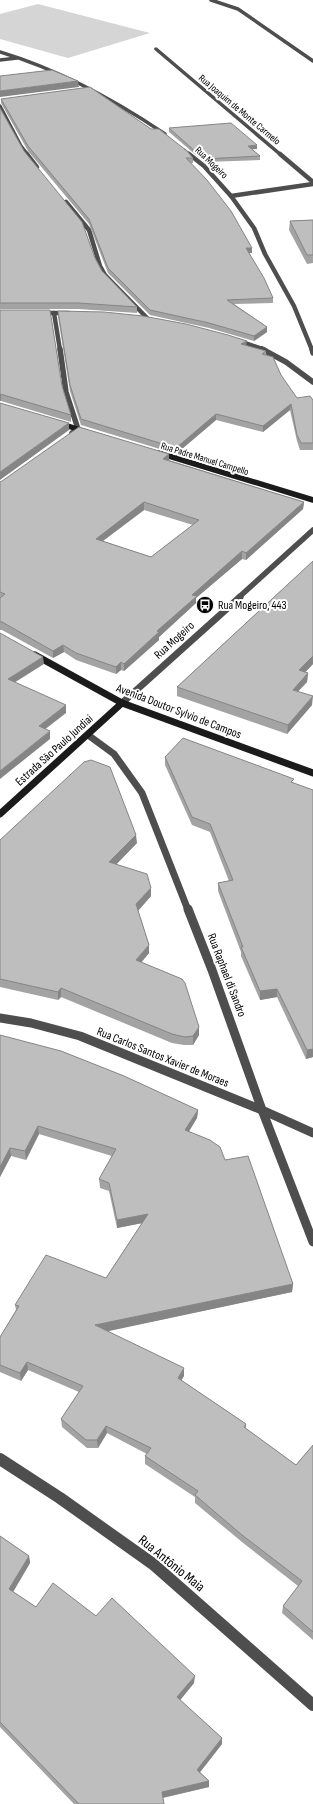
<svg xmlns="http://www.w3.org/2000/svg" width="313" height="1804" font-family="'Sofia Sans Condensed',sans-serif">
	<rect width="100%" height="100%" fill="#fff"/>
	<polygon fill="#d5d5d5" points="38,4 150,33 68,58 0,39 0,14"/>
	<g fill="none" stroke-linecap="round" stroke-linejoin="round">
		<g stroke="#4e4e4e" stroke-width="3.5">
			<polyline points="211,0 238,9 313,61"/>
			<polyline points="156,49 281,155"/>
			<path d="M0 52C60 70 113 99 165 134"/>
			<polyline points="0,60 17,58"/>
			<polyline points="0,106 21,146 28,155"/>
			<polyline points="184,150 190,155"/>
		</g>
		<g stroke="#4e4e4e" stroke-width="4.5">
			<polyline points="27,154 37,167"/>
			<polyline points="189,154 204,166 231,196 254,228 265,254 294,306 312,350"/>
			<polyline points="280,154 313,182"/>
			<polyline points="231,196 313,184"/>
			<polyline points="66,202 89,230 100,266 105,275 148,319"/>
			<polyline points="41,313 69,313"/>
			<polyline points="54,313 60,350"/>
			<polyline points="236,340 265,350"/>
		</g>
		<g stroke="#4e4e4e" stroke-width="5.5">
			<polyline points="60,349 66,392 78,429 72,433"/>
			<polyline points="262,349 286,362 313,382"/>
			<polyline points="312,349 313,353"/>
			<polyline points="238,598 313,530"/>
		</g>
		<g stroke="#4e4e4e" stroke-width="7">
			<polyline points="122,703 240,597"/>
			<polyline points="88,735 114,754 142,793 188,910"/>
		</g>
		<g stroke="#4e4e4e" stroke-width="9">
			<polyline points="188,909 212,970 262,1110 313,1242"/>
			<polyline points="0,1018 31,1023 80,1036 262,1110 313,1133"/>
		</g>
		<polyline stroke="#4e4e4e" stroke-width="12" points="0,1459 60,1498 153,1564 313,1705"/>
		<g stroke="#1b1b1b" stroke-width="5.5">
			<polyline points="59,423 86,432"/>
			<polyline points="159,453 313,500"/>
		</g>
		<g stroke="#1b1b1b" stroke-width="7">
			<polyline points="35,655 122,703 313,773"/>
			<polyline points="0,814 122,703"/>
		</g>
	</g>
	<g fill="#a3a3a3" fill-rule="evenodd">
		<polygon points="1,99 193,158 193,163 190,163 252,253 249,253 273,298 273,303 234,304 267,327 267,332 254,341 209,328 150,315 108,273 89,224 28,151 1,103"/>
		<polygon points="0,108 24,151 95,258 102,271 137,307 137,313 78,309 0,309"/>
		<polygon points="169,128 257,149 252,149 260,156 260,160 204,162 169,132"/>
		<polygon points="313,220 313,263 307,264 289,230 290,221"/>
		<polygon points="0,310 62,386 71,415 71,422 1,401 0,401"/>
		<polygon points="58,311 246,346 266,351 266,355 297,398 313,400 313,450 300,450 297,441 290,410 263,432 216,420 176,454 81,425 70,391 58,317"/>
		<path d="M169 460 304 502 303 509 246 560 242 559 196 598V603L159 637V640L124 671 121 670 116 674 76 660 64 652 53 658 2 630H0V482ZM144 510 193 525 151 557 103 541Z"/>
		<polygon points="313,561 313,664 305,672 308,673 307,682 298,691 312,705 287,734 177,696 177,687"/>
		<polygon points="165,757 294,783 313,1057 306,1059 277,997 260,1000 241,956 241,952 218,891 218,883 229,881 210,832 192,825 165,765"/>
		<polygon points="0,840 137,843 116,864 151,896 138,911 149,945 149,953 141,962 199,1027 199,1035 193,1045 184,1045 172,1043 61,997 58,1000 0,987"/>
		<polygon points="0,1035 198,1110 197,1118 189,1131 225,1160 293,1284 292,1292 107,1331 184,1376 181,1380 246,1424 246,1429 296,1465 313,1445 313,1640 282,1613 283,1606 298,1586 242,1542 195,1503 195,1497 145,1464 145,1456 147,1454 107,1433 98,1448 87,1448 62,1427 61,1419 79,1392 28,1370 21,1381 0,1372 0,1337 16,1310 15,1305 106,1278 142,1223 117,1228 109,1191 100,1188 99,1179 112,1156 39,1134 26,1160 11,1156 0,1177"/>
		<polygon points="0,1536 29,1556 30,1563 13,1592 36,1607 96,1616 194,1683 180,1700 222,1738 222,1744 200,1772 209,1781 209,1787 163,1798 164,1804 74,1804 0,1727"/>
	</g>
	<g fill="#858585">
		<polygon points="78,81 79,87 0,97 0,91"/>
		<polygon points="257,145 257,149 248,150 248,146"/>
		<rect x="246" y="248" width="6" height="5"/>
		<polygon points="267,327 267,332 254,341 254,336"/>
		<polygon points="247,341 246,347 241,344"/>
		<rect x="0" y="394" width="1" height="7"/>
		<polygon points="291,404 290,410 263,432 263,426"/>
		<polygon points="216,414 216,420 176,454 176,448"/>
		<polygon points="69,423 69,430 0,480 0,472"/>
		<polygon points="169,454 169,461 163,459"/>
		<polygon points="144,502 144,510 96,546 96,539"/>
		<polygon points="304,502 303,509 246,560 246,553"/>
		<polygon points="242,551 242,559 196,598 196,603 159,637 159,640 124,671 124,664 157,631 192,595"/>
		<polygon points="63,645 64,652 53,658 53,651"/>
		<polygon points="313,656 313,664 299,679 299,670"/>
		<polygon points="43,657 44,664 9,686 8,679"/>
		<polygon points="121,662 121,670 116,674 116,667"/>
		<polygon points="308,673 307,682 292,698 293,690"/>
		<polygon points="313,696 312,705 287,734 288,725"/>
		<polygon points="66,705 66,713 39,734 39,726"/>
		<polygon points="50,731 50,739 0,779 0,771"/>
		<polygon points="136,835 137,843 110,871 109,862"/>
		<polygon points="151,888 151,896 136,913 136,904"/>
		<polygon points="149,945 149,953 136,969 136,960"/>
		<polygon points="61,988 61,997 58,1000 58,992"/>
		<polygon points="277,989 277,997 260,1000 260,991"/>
		<polygon points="199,1027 199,1035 193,1045 193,1036"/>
		<polygon points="313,1049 313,1057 306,1059 307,1050"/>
		<polygon points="198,1110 197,1118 185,1138 185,1130"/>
		<polygon points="38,1126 39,1134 26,1160 25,1151"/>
		<polygon points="10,1148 11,1156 0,1177 0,1167"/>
		<polygon points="148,1214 148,1222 117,1228 117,1220"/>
		<polygon points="293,1284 292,1292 95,1334 95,1325"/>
		<polygon points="27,1362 28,1370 21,1381 20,1373"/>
		<polygon points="184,1368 184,1376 178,1386 178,1378"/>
		<polygon points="106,1426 107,1433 98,1448 97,1440"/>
		<polygon points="29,1556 30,1563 10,1597 9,1589"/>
		<polygon points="195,1676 194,1683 177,1704 177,1697"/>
		<polygon points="222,1738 222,1744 197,1776 197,1770"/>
		<polygon points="209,1781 209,1787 161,1798 162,1792"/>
	</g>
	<g fill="#bebebe" stroke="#858585" fill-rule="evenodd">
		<polygon points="52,70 78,81 0,91 0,76"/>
		<polygon points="90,87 151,129 159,129 187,151 193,158 186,158 207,180 231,211 252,248 246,248 264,278 273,298 227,300 267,327 254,336 209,323 150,310 108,268 89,219 28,146 1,99"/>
		<polygon points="0,108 24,151 82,222 95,258 102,271 137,307 78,303 0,303"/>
		<polygon points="231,123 257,145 248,146 260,156 204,159 169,128"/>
		<polygon points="313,220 313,255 307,255 290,221"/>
		<polygon points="0,310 50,310 62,386 71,415 0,394"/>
		<polygon points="58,311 104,312 143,316 186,324 228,335 247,341 241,344 266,351 262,354 273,357 281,375 297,398 310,396 313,400 313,443 301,443 297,435 291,404 263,426 216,414 176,448 81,419 70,385"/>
		<polygon points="0,403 69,423 0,472"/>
		<path d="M79 427 169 454 163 459 304 502 246 553 242 551 192 595 197 596 157 631 159 632 124 664 121 662 116 667 76 653 63 645 53 651 2 622H0V598L5 594 0 592V482L2 481ZM144 502 199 520 151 557 96 539Z"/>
		<polygon points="313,561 313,656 299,670 308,673 293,690 313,696 288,725 177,687"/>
		<polygon points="0,633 43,657 8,679 66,705 39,726 50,731 0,771"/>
		<polygon points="183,738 294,779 291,782 313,790 313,1049 307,1050 277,989 260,991 241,947 243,947 218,883 233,880 210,824 192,817 165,757"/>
		<polygon points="91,760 110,767 136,835 109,862 147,874 151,888 136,904 149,945 136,960 182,979 185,983 199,1027 193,1036 185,1037 172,1034 61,988 58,992 0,979 0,840 84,762"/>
		<polygon points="0,1035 61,1051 124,1076 198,1110 185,1130 210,1140 220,1147 225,1160 248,1156 293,1284 95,1325 184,1368 178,1378 246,1424 244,1427 296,1465 313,1445 313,1632 283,1606 302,1581 242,1535 195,1495 198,1491 145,1456 151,1448 106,1426 97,1440 86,1440 61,1419 83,1386 27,1362 20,1373 0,1365 0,1337 19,1306 15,1305 46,1255 106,1278 148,1214 117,1220 109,1183 99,1179 116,1149 38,1126 25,1151 10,1148 0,1167"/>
		<polygon points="0,1536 29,1556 9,1589 36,1607 53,1583 96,1616 112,1598 195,1676 177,1697 222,1738 197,1770 209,1781 162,1792 164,1804 79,1804 0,1722"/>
	</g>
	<defs>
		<symbol id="bus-disc" viewBox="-11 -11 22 22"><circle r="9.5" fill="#000" stroke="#fff"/><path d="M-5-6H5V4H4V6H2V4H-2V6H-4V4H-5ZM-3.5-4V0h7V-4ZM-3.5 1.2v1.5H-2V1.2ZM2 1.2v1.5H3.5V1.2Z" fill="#fff"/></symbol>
	</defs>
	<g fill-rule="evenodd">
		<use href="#bus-disc" x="195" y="595" width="20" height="20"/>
	</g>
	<g text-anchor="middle" stroke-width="4" stroke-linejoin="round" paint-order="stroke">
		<g font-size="10" fill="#000" stroke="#fff">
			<text transform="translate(240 109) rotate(40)" y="4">Rua Joaquim de Monte Carmelo</text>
			<text transform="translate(212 162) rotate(44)" y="4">Rua Mogeiro</text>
			<text transform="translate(205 458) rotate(17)" y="4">Rua Padre Manuel Campello</text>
		</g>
		<g font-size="12" fill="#000" stroke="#fff" text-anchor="start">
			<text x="218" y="609">Rua Mogeiro, 443</text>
		</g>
		<g font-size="12" fill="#000" stroke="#fff">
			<text transform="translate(174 640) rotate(-42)" y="4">Rua Mogeiro</text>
			<text transform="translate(179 711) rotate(21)" y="4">Avenida Doutor Sylvio de Campos</text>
			<text transform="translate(54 750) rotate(-42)" y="4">Estrada São Paulo Jundiai</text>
			<text transform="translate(227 975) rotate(69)" y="4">Rua Raphael di Sandro</text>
			<text transform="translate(163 1057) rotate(22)" y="4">Rua Carlos Santos Xavier de Moraes</text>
		</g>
		<g font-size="14" fill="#000" stroke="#fff">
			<text transform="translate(172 1563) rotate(39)" y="5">Rua Antônio Maia</text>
		</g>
	</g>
</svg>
